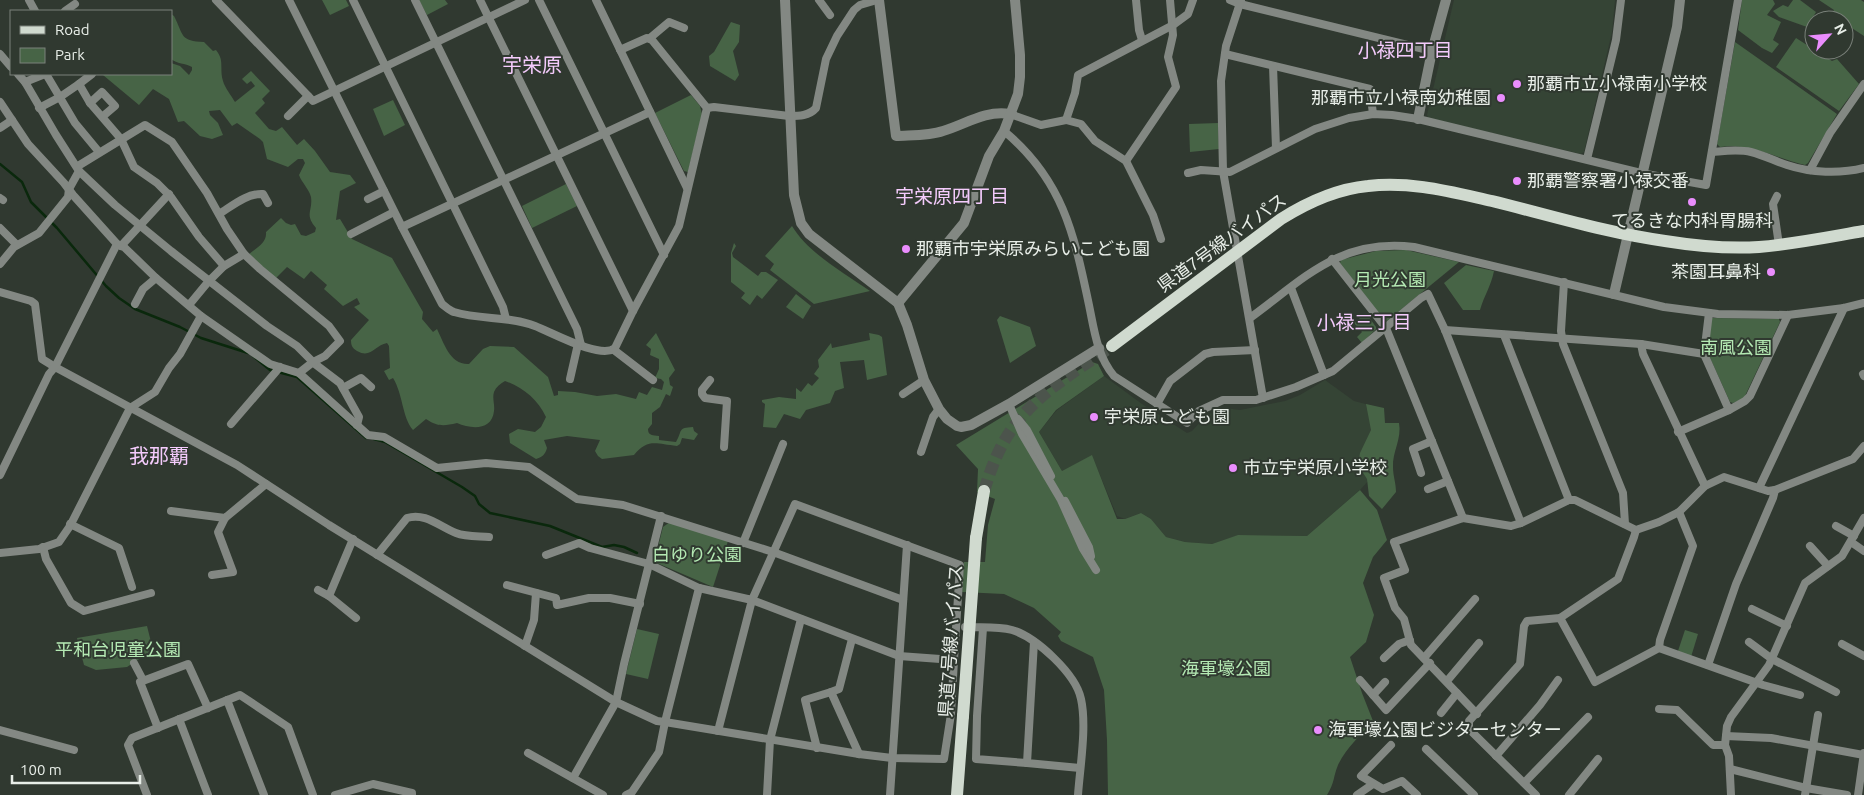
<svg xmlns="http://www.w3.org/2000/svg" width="1864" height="795" font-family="Ubuntu,'Noto Sans JP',sans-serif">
	<rect width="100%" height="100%" fill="#303930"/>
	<g fill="#354435">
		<polygon points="1454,0 1615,0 1612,32 1584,152 1581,154 1428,118 1427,115"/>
		<polygon points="1104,376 1142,404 1187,433 1192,431 1207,415 1225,408 1240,410 1285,401 1300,395 1325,380 1354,401 1377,407 1370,479 1360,490 1307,536 1239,535 1212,544 1185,542 1166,537 1151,519 1141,513 1125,519 1117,516 1092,456 1062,471 1039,432 1057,410"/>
	</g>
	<g fill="#476446">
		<polygon points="322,0 346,0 349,6 330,15"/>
		<polygon points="419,0 445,0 448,4 427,15"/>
		<polygon points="1742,0 1773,0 1775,4 1767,15 1781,22 1773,40 1779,44 1772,53 1762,48 1738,30"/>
		<polygon points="1793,0 1800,0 1816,12 1807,27 1779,17 1773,11 1783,5 1788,7"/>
		<polygon points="1819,0 1861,0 1864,2 1864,36 1844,23 1844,20 1839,20 1831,15 1834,10"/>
		<path d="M171 14 174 16C184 36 180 41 204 42L213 51 216 50C225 61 219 68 223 81 225 88 231 95 235 102L255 86 251 81 247 84 242 79 251 71 270 91 262 99 265 103 255 113 269 129 276 131 282 127 297 145 304 139 315 151 330 172 350 175 356 183 340 191 336 220 340 219 352 239 392 258 423 312 422 319 433 332 437 329C444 343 450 365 469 364L483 349 490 346 514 347 548 377 554 396 558 395V391L575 392 597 396 616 394 636 399 639 392 647 395 652 387 662 390 664 382 661 379 655 378 659 369V359L650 355 651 349 646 345 656 333 675 370 669 378 670 385 673 387 670 396 666 394 660 407 652 413V424L648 429C648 436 653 435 659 436V440L676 442C683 430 677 428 693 427L694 431 698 434 694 440 682 438 680 444 677 446C656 444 648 438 634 455L602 459 598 456 595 451 600 440 567 436 544 440 547 448C545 455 542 457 536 459L510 443 509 434 518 429 535 432 541 427 546 417C538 400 523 387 505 381 500 384 496 387 494 392 492 398 495 405 494 411 492 431 471 429 457 423 444 426 438 427 426 419L413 430C402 417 403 394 393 378L389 380 384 371 390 368 389 346 387 343C375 345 371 359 357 351 352 348 351 345 351 340L369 320 354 307 360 304 357 298 343 306 324 289 327 285 311 271 304 279 287 267 275 279 248 255C256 248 267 243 266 232L281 218 286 223 291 225 295 224 301 235 306 236 315 232 316 228C304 214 313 211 311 197 309 189 302 183 299 175L305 163 303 159H298L288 167 267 159 263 142 260 139 237 123 232 126 220 110 209 111 210 115 218 123 223 135 212 139 200 136 184 121 178 122 169 99 153 89 139 105 103 75 171 74V63L180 66 189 75 192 70V67C185 63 177 64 171 59Z"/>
		<polygon points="731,22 740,25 739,42 733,51 739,75 735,81 710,66 709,56 714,52"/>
		<polygon points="1796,38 1832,61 1837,59 1859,84 1839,111 1776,67"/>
		<path d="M1735 42 1837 114 1808 163 1805 165C1776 158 1750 143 1720 147L1717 144Z"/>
		<polygon points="691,95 700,106 702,114 688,172 684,171 655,113"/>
		<polygon points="393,100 405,125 384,136 373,109"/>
		<polygon points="1218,123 1219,149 1190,152 1189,124"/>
		<polygon points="566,184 577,206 532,228 522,206"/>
		<path d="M792 226C808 253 844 273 870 291L814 304 770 270 774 264 765 256Z"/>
		<polygon points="734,243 736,246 732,253 733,257 758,276 761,272 766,272 778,280 762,299 757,295 750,305 741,298 745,293 731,282 731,253"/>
		<polygon points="1406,250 1459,262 1387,321 1383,319 1340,263 1341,260 1376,251"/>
		<path d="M1466 265 1494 271C1491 286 1484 296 1480 310H1463L1444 283Z"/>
		<polygon points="796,294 811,306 803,319 786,307"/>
		<polygon points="1366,313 1376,327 1376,329 1362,343 1357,337 1362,332 1354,323"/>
		<polygon points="1000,316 1030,327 1036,346 1010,363 997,320"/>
		<polygon points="1712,318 1779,319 1780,322 1744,398 1733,403 1730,402 1707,351"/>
		<polygon points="869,333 879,335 882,337 887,375 867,380 864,360 840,362 844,388 835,391 830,403 806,410 800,419 784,414 776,428 763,427 765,404 762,402 762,400 779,397 796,399 796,388 801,392 808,383 812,386 819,378 814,374 819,367 818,360 831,343 832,348 870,340"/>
		<path d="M1092 362 1098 364 1104 376 1056 410 1039 432 1062 471 1092 455 1117 519H1125L1141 513 1151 519 1166 537 1185 542 1212 544 1238 535 1307 536 1360 490 1377 510 1387 540 1373 557 1363 583 1374 615 1366 642 1350 657 1362 693 1373 721C1361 735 1346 748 1338 765 1333 777 1335 782 1327 795H1108L1107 740 1104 690 1093 657 1061 641 1058 636 1061 632 1034 608 1004 594 962 592 964 562H985L988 525 995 499 977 492 978 469 956 445Z"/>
		<path d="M1366 404 1384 408 1385 423H1399C1402 439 1392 452 1393 467 1393 476 1396 483 1396 492L1382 509 1369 496 1367 479 1358 465 1360 453 1371 430Z"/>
		<polygon points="670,522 728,541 713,587 657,563 655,559 663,527"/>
		<polygon points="147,626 153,650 127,667 96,670 84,665 77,638"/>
		<polygon points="637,629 659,634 648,679 626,674"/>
		<polygon points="1685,630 1698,634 1691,657 1678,651"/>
	</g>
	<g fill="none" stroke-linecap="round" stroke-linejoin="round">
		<g stroke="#0a280c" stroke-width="2.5">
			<polyline points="0,164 22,182 31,202 57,228 106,286 119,298 135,309 180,327 201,338 248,353"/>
			<polyline points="253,356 270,370 297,377 366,438"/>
			<polyline points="374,439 385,442 462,487 475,496 479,504 490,513 550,526 602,547 614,545 624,547 637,553"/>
		</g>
		<path stroke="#4c544c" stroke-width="12" stroke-dasharray="12 6" stroke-linecap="butt" d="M984 491C991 468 1000 444 1015 425 1039 392 1079 369 1112 346"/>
		<g stroke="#838883" stroke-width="8">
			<polyline points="29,0 35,11"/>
			<polyline points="216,0 313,101 525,0"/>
			<path d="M289 0 402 227 442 304C446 307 450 311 454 312 480 320 510 316 535 326 551 332 601 360 615 348L633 311 679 226 707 108 652 40 647 38 620 50"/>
			<polyline points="353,0 503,307 506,319"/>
			<polyline points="415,0 577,329 581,345"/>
			<polyline points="480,0 633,311"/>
			<polyline points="539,0 664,255"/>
			<polyline points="596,0 687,188"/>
			<polyline points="819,0 830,15"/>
			<polyline points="1136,0 1139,30 1142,40"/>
			<polyline points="1230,0 1240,4 1432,51"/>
			<polyline points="1241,0 1226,46 1221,81 1223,171 1263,398"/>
			<polyline points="65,11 75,4"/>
			<polyline points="650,38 669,22 684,28"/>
			<polyline points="0,54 11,67"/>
			<polyline points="1225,54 1370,89 1373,114"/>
			<polyline points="1273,66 1276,148"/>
			<polyline points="46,74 75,123 99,152"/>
			<polyline points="25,82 45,74"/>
			<polyline points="79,84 92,74"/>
			<polyline points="0,102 28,144 64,183 73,195 117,244 124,247 156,278 201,316 270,364 299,373 368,435 384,437 437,468 486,463 529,467 577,499 623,505 773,552 903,600"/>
			<polyline points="39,108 60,97 79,84 90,103"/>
			<path d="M707 108 714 107 789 116C799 116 809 116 816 108L826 59 837 36 854 10 860 5 877 0"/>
			<polyline points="1010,114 1041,125 1066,120"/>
			<polyline points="288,116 308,96"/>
			<polyline points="102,117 115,106 102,92 90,103 121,139 134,167 157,183 171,197 199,237 224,266"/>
			<polyline points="0,128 12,120"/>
			<path d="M1004 131C1063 180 1074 234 1089 305 1094 329 1097 356 1114 376L1187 423 1199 411 1223 400H1256L1296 387 1333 371 1421 298 1428 294 1445 330 1521 523"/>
			<path d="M1712 152C1725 151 1738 149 1751 152 1763 155 1775 161 1787 165 1811 173 1840 174 1864 168"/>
			<polyline points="1587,159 1616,40 1621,0"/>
			<polyline points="1126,161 1176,87 1168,57 1173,35 1170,0"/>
			<polyline points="78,166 145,125 172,142 207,193 227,229 244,254 224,266 208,282 189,305"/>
			<polyline points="1810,170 1830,133 1864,84"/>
			<polyline points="79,171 115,205 171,251 267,326 297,346 315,364 340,383 359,417 357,425"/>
			<polyline points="1188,173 1201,170 1230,172 1315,129 1349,118 1373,114 1392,115 1418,119 1641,173 1706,185 1738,0"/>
			<polyline points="1777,196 1773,204 1779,245"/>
			<polyline points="0,198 3,200"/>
			<polyline points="368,199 384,191"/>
			<path d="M219 214C232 206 247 193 263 194L268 203"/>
			<polyline points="402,227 650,112"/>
			<polyline points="0,228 17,245"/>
			<polyline points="351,234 394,212"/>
			<polyline points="1161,239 1153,215 1126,161 1095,141 1081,124 1066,120 1075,93 1078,75 1173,25 1188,14 1193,0"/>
			<polyline points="121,246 169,194"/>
			<polyline points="244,254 260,269 329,326 340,341 325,356 313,362 299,373"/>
			<polyline points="1332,259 1386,328 1463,518"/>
			<polyline points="0,264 14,247 39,233 68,197 69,189 79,171 56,135 25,82 18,74"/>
			<polyline points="1564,282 1561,331 1563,344 1623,493 1625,524"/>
			<polyline points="1291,288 1324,375"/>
			<polyline points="0,292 31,301 35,304 42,359 55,367 237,465 329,525 616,702 657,721 665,722 859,754 892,758 944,759 951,714 954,660"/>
			<polyline points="135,304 143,289 156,278"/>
			<path d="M1250 318C1305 278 1340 238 1414 247L1664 307 1718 314 1788 315 1844 308 1864 303"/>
			<polyline points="1445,330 1641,344 1704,354 1729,410 1678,432"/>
			<polyline points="1504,335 1569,500"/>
			<polyline points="1641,344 1643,354 1705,486"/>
			<polyline points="614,350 653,380"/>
			<polyline points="1704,354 1709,313"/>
			<polyline points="1863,374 1864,376"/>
			<polyline points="570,379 578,344"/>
			<polyline points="710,380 702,390 702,394 705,398 727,401 724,447"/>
			<polyline points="343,388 361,378 371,387"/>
			<polyline points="903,394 924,380"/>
			<polyline points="1009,404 1022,434 1061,500 1083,549 1096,570"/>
			<polyline points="1157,404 1170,381 1205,354 1213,352 1255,350"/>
			<polyline points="1729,410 1745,401 1750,396 1788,315"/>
			<polyline points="1018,419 1027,430 1051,476"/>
			<polyline points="231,424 280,367"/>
			<polyline points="921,452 933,417 939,409"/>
			<polyline points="1421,473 1413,449 1432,441"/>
			<polyline points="0,475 49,374 55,367 117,244"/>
			<polyline points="1759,488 1844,308"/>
			<polyline points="1428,489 1448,481"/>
			<polyline points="1065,501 1089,547 1091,556"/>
			<polyline points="171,511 225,518 266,484"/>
			<polyline points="70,524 119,548 132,587"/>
			<polyline points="1836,526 1854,536"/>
			<polyline points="1851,542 1864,551"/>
			<polyline points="743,543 783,444"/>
			<polyline points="1810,546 1828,566"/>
			<polyline points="43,547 46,559 71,603 84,611 151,593"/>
			<polyline points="0,553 39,549 59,542 70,526 130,408 155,392 169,368 180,354 201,316"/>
			<path d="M377 555 407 518C425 512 440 527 456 533 466 537 479 536 489 537"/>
			<polyline points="546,555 579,543 590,548 649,564 699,588 752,600 899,656 954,660 960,565 795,504 752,600 718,731"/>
			<polyline points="212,575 233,572 218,532 225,518"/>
			<polyline points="507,585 556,598 557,605 589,598 610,598 640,604"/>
			<polyline points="318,590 329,596 356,618"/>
			<polyline points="329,596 353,539"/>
			<polyline points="1752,609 1787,626"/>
			<polyline points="1560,618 1595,682 1659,648 1763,685 1800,695"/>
			<path d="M965 627C981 628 997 626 1012 630 1036 637 1076 674 1081 699 1087 726 1080 767 1078 795"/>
			<polyline points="983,628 977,716 976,759 1027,763"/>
			<polyline points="852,639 839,689 831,692 859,754"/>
			<polyline points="1034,642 1027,763 1080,768"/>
			<polyline points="1749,642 1772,659 1836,692"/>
			<polyline points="1842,644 1864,656"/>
			<polyline points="525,646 534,620 536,593"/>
			<polyline points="1659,648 1660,640 1693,546 1679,512"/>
			<polyline points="1384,658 1399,644 1410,640"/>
			<polyline points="1424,658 1475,599"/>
			<polyline points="134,663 143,680"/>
			<polyline points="1708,665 1736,584 1773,498 1775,490"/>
			<polyline points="1360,680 1386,710 1430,663"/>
			<polyline points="1447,681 1479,643"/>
			<polyline points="1373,695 1385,682"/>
			<polyline points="227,700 264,795"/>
			<polyline points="1659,709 1677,710 1713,745 1725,745"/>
			<polyline points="1441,713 1457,693"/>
			<polyline points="1477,714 1411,645 1404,619 1395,608 1384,578 1405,570 1394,542 1463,518 1511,526 1521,523 1569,500 1575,500 1636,530 1659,522 1679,512 1705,486 1724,477 1768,491 1775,490 1853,459 1864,446"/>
			<polyline points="179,719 208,795"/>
			<polyline points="158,728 140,682 188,664 208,708"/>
			<polyline points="0,730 74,750"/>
			<polyline points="1726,736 1771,738 1864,755"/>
			<polyline points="1391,745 1361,776 1383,789 1402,781 1417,795"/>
			<polyline points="817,748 805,700 831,692"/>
			<polyline points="1426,749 1474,795"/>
			<polyline points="528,753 603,795"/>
			<polyline points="1496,756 1540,705 1558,680"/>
			<polyline points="1730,769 1806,788 1847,795"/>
			<polyline points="573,778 616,702 624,664 661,516"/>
			<polyline points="1524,783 1588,717"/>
			<polyline points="147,795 128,745 132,738 240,695 288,727 313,795"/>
			<polyline points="335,795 373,784 412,793 412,795"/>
			<polyline points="626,795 632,792 659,752 665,722 699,588"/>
			<polyline points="767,795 770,740 801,619"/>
			<polyline points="890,795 907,545"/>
			<polyline points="1357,795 1373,784"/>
			<polyline points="1536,795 1472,732 1469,728 1469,721 1520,664 1524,626 1527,621 1560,618 1618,579 1634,537 1636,530"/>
			<polyline points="1569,795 1598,759"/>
			<polyline points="1731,795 1729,756 1725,745 1727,726 1731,717 1769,665 1805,583 1842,556 1864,518"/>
			<polyline points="1805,795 1818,715"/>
			<polyline points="1858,795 1864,753"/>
		</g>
		<g stroke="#838883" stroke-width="10">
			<polyline points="785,0 794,195 801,223 809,234 898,303 907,325 924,380 939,409 947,419 957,426 961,427 971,425 1009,404 1099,348"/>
			<path d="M879 0 896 136C911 135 929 136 943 131 966 124 985 110 1010 114"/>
			<polyline points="1418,119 1432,51 1446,0"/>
			<polyline points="1614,294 1677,27 1680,0"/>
			<polyline points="898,303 964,223 989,156 1004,131 1018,94 1020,77 1020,55 1015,0"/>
		</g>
		<g stroke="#d0dacf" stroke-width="12">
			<path d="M1112 346 1281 219C1308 202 1336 189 1368 186 1411 181 1451 192 1492 201 1549 215 1607 233 1665 241 1696 246 1728 249 1759 247 1795 244 1829 237 1864 231"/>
			<polyline points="976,538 984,491"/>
			<polyline points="957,795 963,716"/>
		</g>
		<polyline stroke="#d0dacf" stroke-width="12" points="963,716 976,538"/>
	</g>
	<g fill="#ea8dfd" stroke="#303930" stroke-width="2">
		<circle cx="1517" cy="84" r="5"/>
		<circle cx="1501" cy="98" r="5"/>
		<circle cx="1517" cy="181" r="5"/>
		<circle cx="1692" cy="202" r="5"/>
		<circle cx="906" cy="249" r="5"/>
		<circle cx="1771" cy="272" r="5"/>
		<circle cx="1094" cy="417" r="5"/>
		<circle cx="1233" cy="468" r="5"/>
		<circle cx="1318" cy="730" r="5"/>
	</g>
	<g text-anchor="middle" stroke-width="4" stroke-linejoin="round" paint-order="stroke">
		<g font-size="18" fill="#e8eee8" stroke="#303930" text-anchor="start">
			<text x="1527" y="90">那覇市立小禄南小学校</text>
			<text x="1491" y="104" text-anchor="end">那覇市立小禄南幼稚園</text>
			<text x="1527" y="187">那覇警察署小禄交番</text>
			<text x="1692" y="227" text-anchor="middle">てるきな内科胃腸科</text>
			<text x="916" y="255">那覇市宇栄原みらいこども園</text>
			<text x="1761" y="278" text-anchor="end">茶園耳鼻科</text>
			<text x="1104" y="423">宇栄原こども園</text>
			<text x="1243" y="474">市立宇栄原小学校</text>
			<text x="1328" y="736">海軍壕公園ビジターセンター</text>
		</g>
		<g font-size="18" fill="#e8eee8" stroke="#303930">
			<text transform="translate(1222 243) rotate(-36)" y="6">県道7号線バイパス</text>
			<text transform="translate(951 641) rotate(-86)" y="6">県道7号線バイパス</text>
		</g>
		<g font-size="18" fill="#b4e9b3" stroke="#303930">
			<text x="1390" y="286">月光公園</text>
			<text x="1736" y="354">南風公園</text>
			<text x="697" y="561">白ゆり公園</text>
			<text x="118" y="656">平和台児童公園</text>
			<text x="1226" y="675">海軍壕公園</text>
		</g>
		<g font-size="19" fill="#f4cbfc" stroke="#303930">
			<text x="1405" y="57">小禄四丁目</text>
			<text x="952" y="203">宇栄原四丁目</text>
			<text x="1364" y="329">小禄三丁目</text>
		</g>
		<g font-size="20" fill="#f4cbfc" stroke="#303930">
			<text x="532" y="72">宇栄原</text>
			<text x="159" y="463">我那覇</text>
		</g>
	</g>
	<rect x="10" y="10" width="162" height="65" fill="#303930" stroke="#7a817a"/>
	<rect x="20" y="26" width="25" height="8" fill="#d0dacf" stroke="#7a817a"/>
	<text x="55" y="35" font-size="15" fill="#e8eee8">Road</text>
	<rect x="20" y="48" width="25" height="15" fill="#476446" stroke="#7a817a"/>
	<text x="55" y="60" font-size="15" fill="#e8eee8">Park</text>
	<g transform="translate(1829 35) rotate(63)"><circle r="24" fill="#303930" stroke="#7a817a"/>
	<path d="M0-4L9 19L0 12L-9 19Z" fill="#ea8dfd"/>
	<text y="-8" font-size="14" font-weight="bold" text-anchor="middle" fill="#e8eee8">N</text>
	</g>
	<path d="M12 775v8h128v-8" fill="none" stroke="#e8eee8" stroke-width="2.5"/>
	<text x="20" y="775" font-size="15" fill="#e8eee8" stroke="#303930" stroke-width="4" paint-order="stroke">100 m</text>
</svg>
